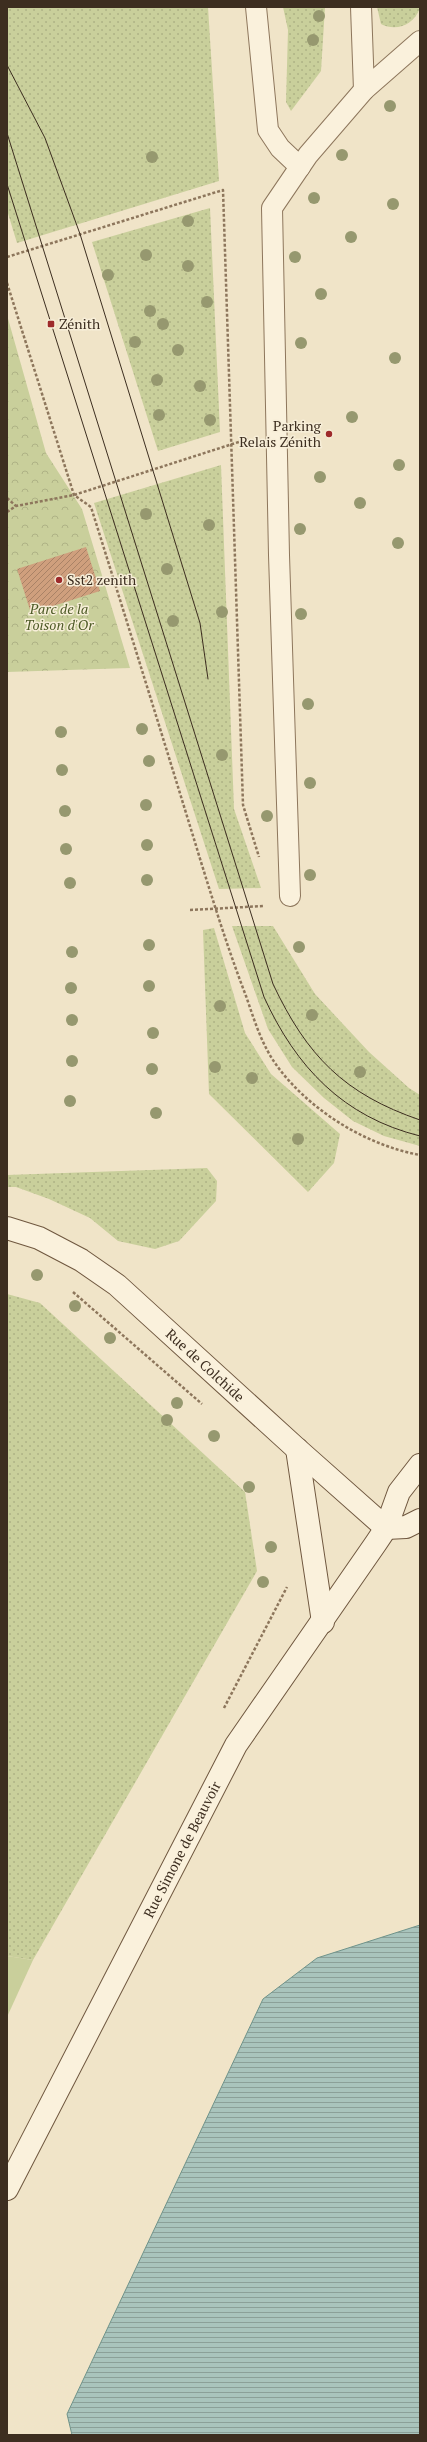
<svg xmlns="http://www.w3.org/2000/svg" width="427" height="2442" font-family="'PT Serif',serif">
	<defs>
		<pattern id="grass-dots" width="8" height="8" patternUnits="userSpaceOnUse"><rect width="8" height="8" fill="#c9cf9b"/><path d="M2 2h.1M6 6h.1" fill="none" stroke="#aeb285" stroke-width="1.8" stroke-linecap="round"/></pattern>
		<pattern id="park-crowns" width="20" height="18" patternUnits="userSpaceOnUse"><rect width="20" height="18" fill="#c9cf9b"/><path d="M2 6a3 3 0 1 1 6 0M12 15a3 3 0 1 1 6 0" fill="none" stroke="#aeb285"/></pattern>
		<pattern id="water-rules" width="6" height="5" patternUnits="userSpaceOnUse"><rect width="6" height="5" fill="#a9c4bc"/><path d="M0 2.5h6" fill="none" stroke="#8ba098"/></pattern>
		<pattern id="building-hatch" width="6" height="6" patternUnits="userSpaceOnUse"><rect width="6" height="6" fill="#cf9f7d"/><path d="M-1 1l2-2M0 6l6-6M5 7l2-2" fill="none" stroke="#a98266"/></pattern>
	</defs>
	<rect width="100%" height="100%" fill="#f0e4c8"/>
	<g fill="url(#grass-dots)">
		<polygon points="7,7 208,7 219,181 17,243 7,210"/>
		<polygon points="283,7 325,7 321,71 291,111 286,102 288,30"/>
		<path d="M377 7H420V8C414 25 396 32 381 24Z"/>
		<polygon points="210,208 220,432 158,451 92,242"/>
		<polygon points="221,465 234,809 261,888 219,889 94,503"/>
		<polygon points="232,926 273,926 315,994 369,1052 409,1088 420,1095 420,1146 384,1136 353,1121 324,1098 292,1067 268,1029"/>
		<polygon points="214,928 245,1033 271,1074 340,1134 334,1163 308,1192 209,1094 203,930"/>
		<polygon points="207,1168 217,1181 216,1201 179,1241 155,1249 118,1241 90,1218 49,1199 16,1187 7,1187 7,1175"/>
		<polygon points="7,1294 40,1303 245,1492 257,1571 33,1960 7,1956"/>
	</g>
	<polygon fill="url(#park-crowns)" points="7,315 46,453 82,509 130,668 7,672"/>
	<polygon fill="#c9cf9b" points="7,1956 33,1960 7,2017"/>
	<polygon fill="url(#water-rules)" stroke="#6f938a" points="420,1925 420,2435 72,2435 67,2414 263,1999 317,1958"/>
	<polygon fill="url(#building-hatch)" points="86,547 100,591 31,613 17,569"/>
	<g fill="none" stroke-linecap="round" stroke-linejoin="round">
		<defs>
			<g id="lane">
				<polyline points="256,7 268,130 280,148 300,167"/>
				<polyline points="361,7 364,90"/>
				<polyline points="290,896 279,555 272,208 308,155 364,90 420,41"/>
			</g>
			<g id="secondary">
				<path id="s1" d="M7 1228 39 1238 81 1260 117 1285 297 1449 386 1528"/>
				<polyline points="297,1449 323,1622"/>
				<polyline points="386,1528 406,1527 420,1520"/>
				<path id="s2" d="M7 2189 236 1745 376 1543 386 1528 399 1492 420 1465"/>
			</g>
		</defs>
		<use href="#lane" stroke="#8d765c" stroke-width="22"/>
		<use href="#secondary" stroke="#6f573f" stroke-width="24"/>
		<g stroke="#8d765c" stroke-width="2.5" stroke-dasharray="3 2" stroke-linecap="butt">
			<polyline points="7,257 223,190 243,805 259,857"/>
			<path d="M7 283 74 495 91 507C128 625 165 744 201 862 215 907 229 952 246 996 254 1019 261 1043 275 1063 307 1109 365 1145 420 1155"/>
			<polyline points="7,498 16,506"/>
			<polyline points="7,512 16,506 74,495 248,439"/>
			<polyline points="190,910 264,906"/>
			<polyline points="73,1292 202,1404"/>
			<polyline points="224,1708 287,1587"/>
		</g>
		<use href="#lane" stroke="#faf1dc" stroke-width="20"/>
		<use href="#secondary" stroke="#faf1dc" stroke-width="22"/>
		<g stroke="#3d2e20" stroke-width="1">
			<polyline points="7,65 45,138 80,234 200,623 208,679"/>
			<path d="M7 133 273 984C307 1056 344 1094 420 1120"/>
			<path d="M7 184 264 997C296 1067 343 1117 420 1136"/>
		</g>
	</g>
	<g fill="#96986f">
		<circle cx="319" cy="16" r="6"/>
		<circle cx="313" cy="40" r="6"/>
		<circle cx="390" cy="106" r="6"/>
		<circle cx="342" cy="155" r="6"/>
		<circle cx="152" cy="157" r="6"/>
		<circle cx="314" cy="198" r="6"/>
		<circle cx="393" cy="204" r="6"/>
		<circle cx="188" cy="221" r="6"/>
		<circle cx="351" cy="237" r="6"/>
		<circle cx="146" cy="255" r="6"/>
		<circle cx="295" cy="257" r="6"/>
		<circle cx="188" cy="266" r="6"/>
		<circle cx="108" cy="275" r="6"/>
		<circle cx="321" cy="294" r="6"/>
		<circle cx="207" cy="302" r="6"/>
		<circle cx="150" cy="311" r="6"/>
		<circle cx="163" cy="324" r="6"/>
		<circle cx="135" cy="342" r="6"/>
		<circle cx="301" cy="343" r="6"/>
		<circle cx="178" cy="350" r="6"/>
		<circle cx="395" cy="358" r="6"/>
		<circle cx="157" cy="380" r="6"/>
		<circle cx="200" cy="386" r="6"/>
		<circle cx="159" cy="415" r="6"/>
		<circle cx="352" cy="417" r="6"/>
		<circle cx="210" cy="420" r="6"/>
		<circle cx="399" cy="465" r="6"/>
		<circle cx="320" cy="477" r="6"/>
		<circle cx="360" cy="503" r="6"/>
		<circle cx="146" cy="514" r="6"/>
		<circle cx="209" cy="525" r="6"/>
		<circle cx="300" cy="529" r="6"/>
		<circle cx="398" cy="543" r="6"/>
		<circle cx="167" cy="569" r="6"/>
		<circle cx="222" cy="612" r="6"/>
		<circle cx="301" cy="614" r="6"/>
		<circle cx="173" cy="621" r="6"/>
		<circle cx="308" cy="704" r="6"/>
		<circle cx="142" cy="729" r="6"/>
		<circle cx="61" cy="732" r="6"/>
		<circle cx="222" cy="755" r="6"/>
		<circle cx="149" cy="761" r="6"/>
		<circle cx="62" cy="770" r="6"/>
		<circle cx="310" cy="783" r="6"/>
		<circle cx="146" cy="805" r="6"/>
		<circle cx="65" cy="811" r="6"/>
		<circle cx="267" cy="816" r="6"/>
		<circle cx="147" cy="845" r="6"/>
		<circle cx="66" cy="849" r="6"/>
		<circle cx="310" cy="875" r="6"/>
		<circle cx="147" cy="880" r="6"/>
		<circle cx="70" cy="883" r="6"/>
		<circle cx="149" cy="945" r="6"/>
		<circle cx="299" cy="947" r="6"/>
		<circle cx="72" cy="952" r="6"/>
		<circle cx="149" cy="986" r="6"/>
		<circle cx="71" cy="988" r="6"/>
		<circle cx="220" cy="1006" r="6"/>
		<circle cx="312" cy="1015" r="6"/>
		<circle cx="72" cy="1020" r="6"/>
		<circle cx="153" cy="1033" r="6"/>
		<circle cx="72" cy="1061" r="6"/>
		<circle cx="215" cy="1067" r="6"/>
		<circle cx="152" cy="1069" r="6"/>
		<circle cx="360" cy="1072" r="6"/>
		<circle cx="252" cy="1078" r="6"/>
		<circle cx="70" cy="1101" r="6"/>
		<circle cx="156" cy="1113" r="6"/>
		<circle cx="298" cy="1139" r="6"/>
		<circle cx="37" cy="1275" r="6"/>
		<circle cx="75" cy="1306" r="6"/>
		<circle cx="110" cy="1338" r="6"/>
		<circle cx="177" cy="1403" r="6"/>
		<circle cx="167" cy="1420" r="6"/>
		<circle cx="214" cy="1436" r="6"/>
		<circle cx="249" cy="1487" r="6"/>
		<circle cx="271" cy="1547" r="6"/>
		<circle cx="263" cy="1582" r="6"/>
	</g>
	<g fill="#9e2a2b" stroke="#f7eed8" stroke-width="1.5">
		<rect x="47" y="320" width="8" height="8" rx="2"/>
		<circle cx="329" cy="434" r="4"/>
		<circle cx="59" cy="580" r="4"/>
	</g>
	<g text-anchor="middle" stroke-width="3" stroke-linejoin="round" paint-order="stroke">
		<g font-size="14" fill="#3d2e20" stroke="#f7eed8" text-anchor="start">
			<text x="59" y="329">Zénith</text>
			<text x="321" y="431" text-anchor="end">Parking<tspan x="321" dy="16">Relais Zénith</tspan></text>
			<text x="67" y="585">Sst2 zenith</text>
		</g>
		<g font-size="14" font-style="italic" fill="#4d5a26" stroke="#f7eed8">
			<text x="59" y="614">Parc de la<tspan x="59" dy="16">Toison d'Or</tspan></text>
		</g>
		<g font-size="14" fill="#3d2e20" stroke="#f7eed8">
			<text dy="5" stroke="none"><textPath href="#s1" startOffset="244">Rue de Colchide</textPath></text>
			<text dy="5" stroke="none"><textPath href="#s2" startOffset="382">Rue Simone de Beauvoir</textPath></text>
		</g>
	</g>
	<rect width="427" height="2442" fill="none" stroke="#3d2e20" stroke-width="16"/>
</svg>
